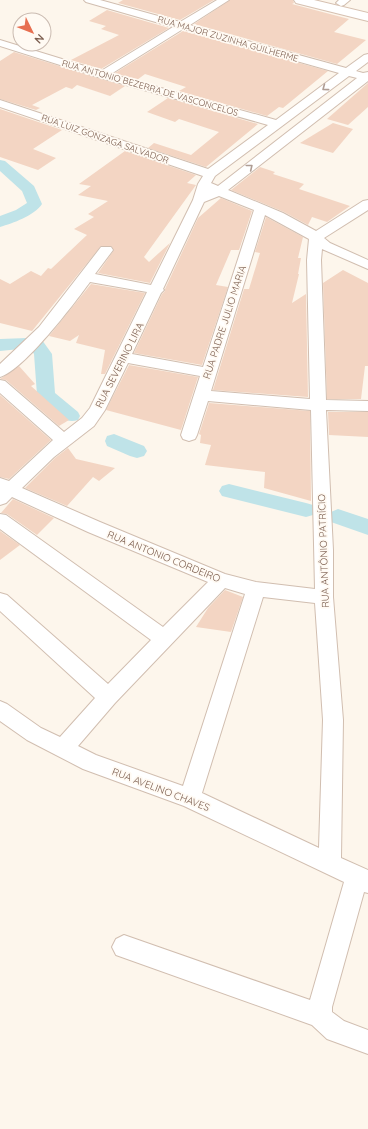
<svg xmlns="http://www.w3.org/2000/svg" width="368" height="1129" font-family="Quicksand,sans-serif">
	<rect width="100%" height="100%" fill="#fdf6ec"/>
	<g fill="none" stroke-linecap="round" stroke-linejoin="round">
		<g fill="#bfe3e8" fill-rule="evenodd">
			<path d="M0 160 5 161 34 186 42 204C34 216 13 223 0 227V216L16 210 27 203 22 191 0 171Z"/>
			<path d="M27 338 42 340 52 354 55 393 78 412 80 416 78 420C62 425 50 409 40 399L37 395 34 354 30 348 0 351V339Z"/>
			<polygon points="114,434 144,446 147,451 144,456 137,458 130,456 107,446 105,441 107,436"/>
			<polygon points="229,484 306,503 313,505 316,510 313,515 306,517 222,496 219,491 222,486"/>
			<polygon points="338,509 368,519 368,535 331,522 328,517 331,512"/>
		</g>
	</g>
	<g fill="#f3d5c3">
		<polygon points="123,0 214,0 180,20 118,3"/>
		<polygon points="230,0 293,0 294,3 292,4 349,19 334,32 366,40 337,64 194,24"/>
		<polygon points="107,10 169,28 101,69 71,60 119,35 101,29 106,26 89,21"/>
		<polygon points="183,31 328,71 283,108 279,107 267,116 179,91 186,87 145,74 137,80 115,73"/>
		<polygon points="14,52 98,78 125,86 110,96 77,85 72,89 66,87 32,105 40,108 36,110 0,99 0,61"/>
		<polygon points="368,83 368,107 348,125 327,119"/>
		<polygon points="168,98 258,124 206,167 148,148 154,143 191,155 219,132 179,119 175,122 147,112"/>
		<polygon points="0,109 62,130 33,149 56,158 38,170 0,157"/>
		<polygon points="333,123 353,129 333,153 300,143"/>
		<polygon points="125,151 196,175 187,183 196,185 144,257 149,262 170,243 150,283 98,273 114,250 111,246 101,246 32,331 0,323 0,279 10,284 31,271 41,276 48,268 51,269 87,235 74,229 94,217 88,214 108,201 78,195 91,186 79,184"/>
		<polygon points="260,167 275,172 273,174 304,184 299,189 350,206 327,222 312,217 308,225 284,212 231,190"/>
		<polygon points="221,198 252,211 239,250 231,250 216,285 228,287 202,365 134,353 162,294 165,291 165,289 198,218"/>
		<polygon points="266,217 303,237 298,258 301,258 298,274 299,274 292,303 306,294 308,397 213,390 244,289 249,289 260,253 255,252"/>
		<polygon points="343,270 368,283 368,366 365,366 361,399 327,399 323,283"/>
		<polygon points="91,284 145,293 105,374 101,374 105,350 76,343 79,335 70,341 49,336"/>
		<polygon points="129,365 198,377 181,430 106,410"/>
		<polygon points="19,366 35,384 31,386 69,420 59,426 6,380 0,379"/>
		<polygon points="0,395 51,440 9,479 0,477"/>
		<polygon points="209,403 310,411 311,501 264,488 265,472 205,465 211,445 200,443 201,435 199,434"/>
		<polygon points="328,412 368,412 368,437 329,435"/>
		<polygon points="68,448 76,459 115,468 99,481 93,477 67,506 25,488 55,458"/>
		<polygon points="13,499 54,518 37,535 7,514 1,513"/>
		<polygon points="0,531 20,545 0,560"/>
		<polygon points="225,590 243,597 231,632 196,627 208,608"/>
	</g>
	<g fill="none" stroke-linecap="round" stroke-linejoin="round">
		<defs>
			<g id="street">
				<path d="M84 0H100L180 22 217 0H229L190 25 346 68 364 55 368 54V62L356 71 363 73 368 72V81L228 190 283 213 316 231 363 201 368 200V210L324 238 330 243 368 260V269L322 249 321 260 326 400 368 401V411L326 410 333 550V597L343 720 341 858 368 870V893L364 892 332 1007V1012L344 1021 368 1030V1054L327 1039 312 1025 116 955 112 947 116 939 124 935 310 1000 344 882 184 806 83 769 27 740 0 721V701L7 704 41 728 60 737 95 698 0 611V593L7 595 108 684 151 640 0 529V514L6 515 163 627 208 582 88 532 12 497 6 503 0 505V478L9 481 53 440 0 393V380L5 381 64 432 82 418 90 408 147 292 90 282C74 304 24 370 0 377V364L39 327 101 247H111L113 250 95 274 151 285 193 200 198 184 203 176 0 107V100L208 169 268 125 98 77 0 46V40L101 71 173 27 86 2ZM183 29 339 73 276 120 111 74ZM349 76 357 78 218 186 211 183 215 176ZM219 196 254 210 203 367 132 354 161 293 164 290 163 289 204 202ZM265 215 309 239 307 260 310 399 211 391ZM128 363 200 376 181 435 183 439 189 441 195 439 197 435 208 401 311 410 315 589 256 582 225 574 100 522 22 488 54 457 94 426 105 410ZM225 588 245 594 183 786 96 755 78 746 115 703ZM263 597 315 603 323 720 319 848 202 793Z"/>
				<polygon points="339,0 350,0 344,5 341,6 336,3"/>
			</g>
			<polygon id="secondary" points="294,0 314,0 368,13 368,21 296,3"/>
		</defs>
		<use href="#street" stroke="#d1beb0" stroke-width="2"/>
		<use href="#secondary" stroke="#d6c0b0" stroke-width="2"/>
		<use href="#street" fill="#fff" fill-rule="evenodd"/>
		<use href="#secondary" fill="#fff" fill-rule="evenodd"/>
	</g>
	<defs><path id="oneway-chevron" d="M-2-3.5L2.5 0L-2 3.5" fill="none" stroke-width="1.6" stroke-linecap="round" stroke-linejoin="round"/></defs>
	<g stroke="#af9d94">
		<use href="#oneway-chevron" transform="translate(325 88) rotate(143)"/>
		<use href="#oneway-chevron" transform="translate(250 167) rotate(-39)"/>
	</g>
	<g text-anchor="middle" stroke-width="3.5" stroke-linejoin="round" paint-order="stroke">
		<g font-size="9" fill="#7a5c4d" stroke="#fffaf3">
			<text transform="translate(228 39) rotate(16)" y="3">RUA MAJOR ZUZINHA GUILHERME</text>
			<text transform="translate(150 88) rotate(16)" y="3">RUA ANTONIO BEZERRA DE VASCONCELOS</text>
			<text transform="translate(105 139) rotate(19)" y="3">RUA LUIZ GONZAGA SALVADOR</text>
		</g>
		<g font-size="10" fill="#7a5c4d" stroke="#fffaf3">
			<text transform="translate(224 322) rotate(-72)" y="4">RUA PADRE JULIO MARIA</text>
			<text transform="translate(119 365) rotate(-63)" y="4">RUA SEVERINO LIRA</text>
			<text transform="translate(323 551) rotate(-92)" y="4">RUA ANTÔNIO PATRÍCIO</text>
			<text transform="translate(164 556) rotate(22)" y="4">RUA ANTONIO CORDEIRO</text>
			<text transform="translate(161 789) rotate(21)" y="4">RUA AVELINO CHAVES</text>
		</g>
	</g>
	<g transform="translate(32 32) rotate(133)"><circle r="19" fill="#fffaf3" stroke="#cabbb1"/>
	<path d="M0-3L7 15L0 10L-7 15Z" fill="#e76f51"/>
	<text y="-6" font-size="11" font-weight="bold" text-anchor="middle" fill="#7a5c4d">N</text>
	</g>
</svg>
